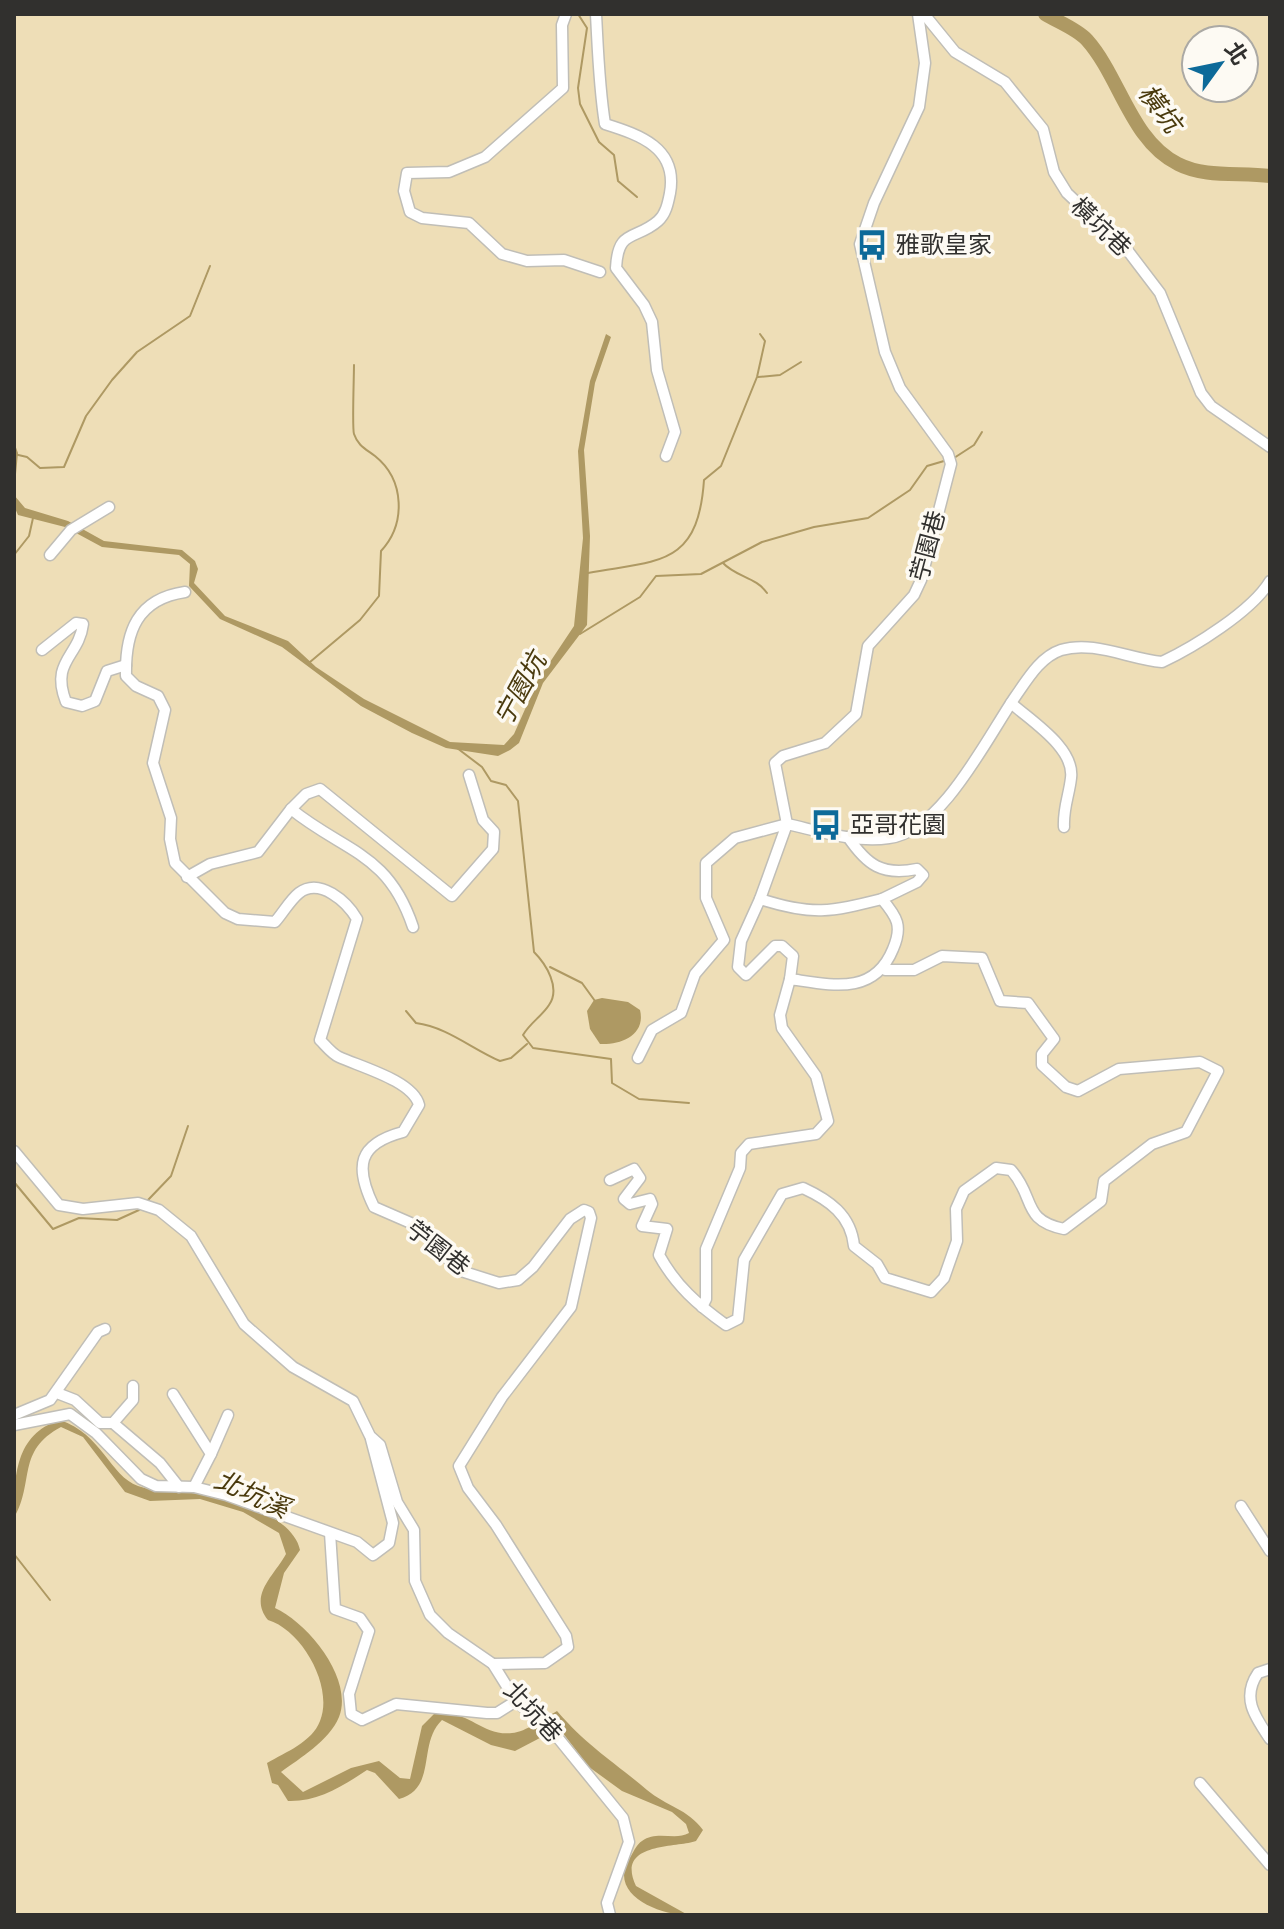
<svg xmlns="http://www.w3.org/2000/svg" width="1284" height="1929" font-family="'Roboto Condensed','Noto Sans TC',sans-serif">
	<rect width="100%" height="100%" fill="#efede6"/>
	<path fill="#eedeb7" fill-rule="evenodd" d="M14 14H1270V1915H14ZM1196 40H1244V88H1196Z"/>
	<g fill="#ae9963">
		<polygon points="606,334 611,337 595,383 584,450 590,536 587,625 543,683 519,743 510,750 498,756 446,748 412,733 361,706 282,647 220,619 189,586 190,564 179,555 102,547 65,527 18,515 14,506 14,442 18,453 14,495 25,508 68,521 104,541 182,550 195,561 198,569 194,583 225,616 288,641 316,667 364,699 450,742 504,745 514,734 538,680 574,626 583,538 578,451 590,381"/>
		<path d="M602 998 628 1002 640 1010C646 1035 621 1045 600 1044L590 1029 587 1011 594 1000Z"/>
		<path d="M60 1420C102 1434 110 1476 138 1486 156 1492 173 1490 192 1492 225 1494 293 1515 300 1550L284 1573 275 1608C308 1623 354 1679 339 1717 329 1741 300 1758 281 1772L303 1792 351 1768 379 1761 400 1778 410 1779 422 1726 434 1714C471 1709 480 1736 512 1733 526 1732 544 1718 557 1711 588 1747 613 1761 647 1790 666 1806 688 1809 703 1830L696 1841C676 1848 615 1842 636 1886L688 1915C658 1915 605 1893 631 1856 634 1851 637 1844 642 1841 657 1830 675 1841 689 1833L686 1824 672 1812 622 1791 589 1767 559 1728 515 1751 491 1745 442 1720C417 1744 438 1788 399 1799L375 1773 367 1770C343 1786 318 1802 288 1801L278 1785 272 1783 267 1763C286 1752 312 1742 320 1721 334 1687 302 1630 268 1620 248 1595 274 1576 286 1554L279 1533 243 1512 200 1499 150 1501 125 1492 83 1437 61 1427C16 1451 35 1482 14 1518 14 1477 15 1434 60 1420Z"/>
	</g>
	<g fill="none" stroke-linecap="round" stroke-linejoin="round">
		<g stroke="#ae9963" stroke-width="2">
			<polyline points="578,14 587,28 578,88 580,104 599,142 614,155 618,181 637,197"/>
			<polyline points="758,377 780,375 801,362"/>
			<polyline points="14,454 27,457 40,468 64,467 86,416 112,380 137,352 190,316 210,266"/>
			<polyline points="954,458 974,445 982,432"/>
			<polyline points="14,555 29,536 33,518"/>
			<path d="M723 563C736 577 756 577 767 593"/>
			<path d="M588 573C657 560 698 568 704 480L721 466 757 377 765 341 760 334"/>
			<polyline points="580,634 640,597 656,576 701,574 762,542 814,527 868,518 910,490 927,466 944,461"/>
			<path d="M310 662 360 620 379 596 381 551C406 524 405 480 375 456 366 449 358 446 354 434 352 428 354 377 354 365"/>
			<path d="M457 748 482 767 491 781 506 785 518 801 534 952C546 964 561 988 549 1005 542 1016 530 1023 523 1035L533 1048 611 1059 612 1083 639 1099 689 1103"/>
			<polyline points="550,967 582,983 595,1001"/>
			<path d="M406 1011 416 1023C447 1027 472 1049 500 1061L511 1058 527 1044"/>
			<polyline points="14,1182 53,1229 79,1218 117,1220 139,1210"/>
			<polyline points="148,1200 171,1176 188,1126"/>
			<polyline points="14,1554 50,1600"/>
		</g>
		<path stroke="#ae9963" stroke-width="14" d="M1045 14C1058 22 1077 29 1087 40 1120 77 1131 141 1178 164 1205 178 1240 172 1270 176"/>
		<defs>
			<g id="street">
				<polyline points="566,14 562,25 563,88 485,157 449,172 407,173 404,191 410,212 422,218 469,223 502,254 527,261 564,260 600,272"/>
				<path d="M596 14C598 51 599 87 605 124 640 135 678 148 670 193 668 203 666 214 658 221 635 241 618 228 616 268L644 305 652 322 657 370 675 432 666 456"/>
				<path d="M918 14 925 63 919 107 874 203 860 244 885 352 900 388 948 454 951 464 921 580 914 595 868 646 856 714 825 743 783 756 775 763 787 824C819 831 855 843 889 838 941 832 987 738 1015 697 1027 680 1040 657 1061 650 1093 640 1129 659 1162 662 1194 647 1252 611 1270 581"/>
				<polyline points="924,14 955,52 1005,82 1043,129 1054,172 1067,193 1128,251 1160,293 1201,393 1211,406 1270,447"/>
				<polyline points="50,555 71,530 109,507"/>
				<path d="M185 592C137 599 125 632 126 676L136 686 158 696 165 710 153 763 171 818 170 839 175 863 225 913 238 919 275 922C283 913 290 900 299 893 320 877 347 902 357 919L320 1040C326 1046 332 1054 339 1057 361 1067 413 1081 419 1105L403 1132C358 1144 354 1166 374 1207L420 1227 458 1270 499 1283 518 1280 533 1267 570 1219 584 1210 589 1212 591 1218 571 1307 502 1397 459 1466 468 1488 496 1525 566 1636 568 1647 545 1663 493 1664"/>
				<path d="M42 650 76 623 83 624C79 657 50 661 66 702L82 706 95 701 107 671 126 665"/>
				<path d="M1011 703C1031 721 1075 748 1071 778 1069 796 1063 808 1064 827"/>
				<path d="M291 809C344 852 388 852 413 927"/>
				<polyline points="787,824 760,899 741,941 738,967 746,975 775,946 782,946 793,956 790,979"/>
				<polyline points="187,877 210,864 258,852 291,809 306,794 320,789 452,896 493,849 494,832 483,820 469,775"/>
				<path d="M760 899C813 916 830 912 882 899"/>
				<polyline points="638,1058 652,1030 681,1013 695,974 724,940 706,898 706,863 735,838 787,824"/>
				<polyline points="14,1151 59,1205 83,1209 138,1203 159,1210 191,1236 244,1324 293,1367 353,1401 370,1436 380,1445 397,1502 414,1530 415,1581 430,1615 448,1633 493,1664 516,1701 554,1733 623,1818 629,1842 607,1903 610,1915"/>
				<path d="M610 1180 634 1169 640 1178 624 1199 630 1204 650 1199 652 1204 642 1226 667 1229 659 1255C676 1286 698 1305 726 1325L738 1319 744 1260 782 1194 803 1188C829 1200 851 1215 854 1246L877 1264 885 1278 931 1292 944 1278 957 1241 956 1209 964 1191 996 1168 1011 1170C1036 1198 1021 1220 1064 1229L1101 1201 1104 1181 1152 1144 1186 1132 1218 1071 1200 1062 1119 1069 1078 1091 1066 1087 1042 1065V1054L1054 1039 1028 1003 1000 1001 982 958 942 956 914 970H885"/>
				<path d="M702 1307 706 1299V1249L740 1168 741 1153 749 1144 816 1134 828 1121 816 1076 782 1028 780 1015 790 979C832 985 874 996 893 949 903 926 897 917 882 899L917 882 923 875 917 869C882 876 867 865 848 837"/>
				<polyline points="57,1393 75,1400 100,1423 113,1423 133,1400 133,1386"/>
				<polyline points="173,1394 211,1454 194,1487"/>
				<polyline points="14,1415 50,1400 98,1332 105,1329"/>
				<polyline points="113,1423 160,1463 179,1487"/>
				<polyline points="14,1425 70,1414 96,1433 141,1479 156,1486 194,1487 226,1495 357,1542 373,1555 389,1543 393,1523 371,1439"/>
				<polyline points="211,1454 228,1415"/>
				<polyline points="1241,1506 1270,1551"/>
				<polyline points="330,1533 335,1609 360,1618 369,1631 349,1694 351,1714 362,1720 396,1704 487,1713 497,1713 516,1701"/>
				<path d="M1270 1669 1258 1673C1241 1698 1255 1717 1270 1739"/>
				<polyline points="1200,1783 1270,1865"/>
			</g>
		</defs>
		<use href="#street" stroke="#c0beb7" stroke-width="13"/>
		<use href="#street" stroke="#fff" stroke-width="10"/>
	</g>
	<defs>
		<symbol id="bus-bare" viewBox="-9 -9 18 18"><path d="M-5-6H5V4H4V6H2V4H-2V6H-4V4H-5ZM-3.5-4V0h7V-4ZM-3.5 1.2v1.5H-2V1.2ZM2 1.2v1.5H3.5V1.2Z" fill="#0d6a99" stroke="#fdfaf3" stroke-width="2.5" paint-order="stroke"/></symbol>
	</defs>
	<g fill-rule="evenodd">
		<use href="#bus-bare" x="850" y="223" width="44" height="44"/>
		<use href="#bus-bare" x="804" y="803" width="44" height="44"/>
	</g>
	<g text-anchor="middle" stroke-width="7" stroke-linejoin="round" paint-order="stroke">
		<g font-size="24" fill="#31302e" stroke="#fdfaf3">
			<text transform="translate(1101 227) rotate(44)" y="8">橫坑巷</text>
			<text transform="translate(928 546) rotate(-75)" y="8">苧園巷</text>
			<text transform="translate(438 1248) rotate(38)" y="8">苧園巷</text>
			<text transform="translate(533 1712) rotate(47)" y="8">北坑巷</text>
		</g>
		<g font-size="24" fill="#31302e" stroke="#fdfaf3" text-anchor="start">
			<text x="896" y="253">雅歌皇家</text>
			<text x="850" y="833">亞哥花園</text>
		</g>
		<g font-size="26" font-style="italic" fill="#4a3a0d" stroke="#fdfaf3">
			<text transform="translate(1160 108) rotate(53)" y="9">橫坑</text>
			<text transform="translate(520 689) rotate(-61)" y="9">宁園坑</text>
			<text transform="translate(252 1494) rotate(24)" y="9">北坑溪</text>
		</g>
	</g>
	<rect width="1284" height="1929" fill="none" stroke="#31302e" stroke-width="32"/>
	<g transform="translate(1220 64) rotate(57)"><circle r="38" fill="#fdfaf3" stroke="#aba9a4" stroke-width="2"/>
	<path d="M0-6L14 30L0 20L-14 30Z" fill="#0d6a99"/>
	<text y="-12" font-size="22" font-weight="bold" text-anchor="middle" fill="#31302e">北</text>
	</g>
</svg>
